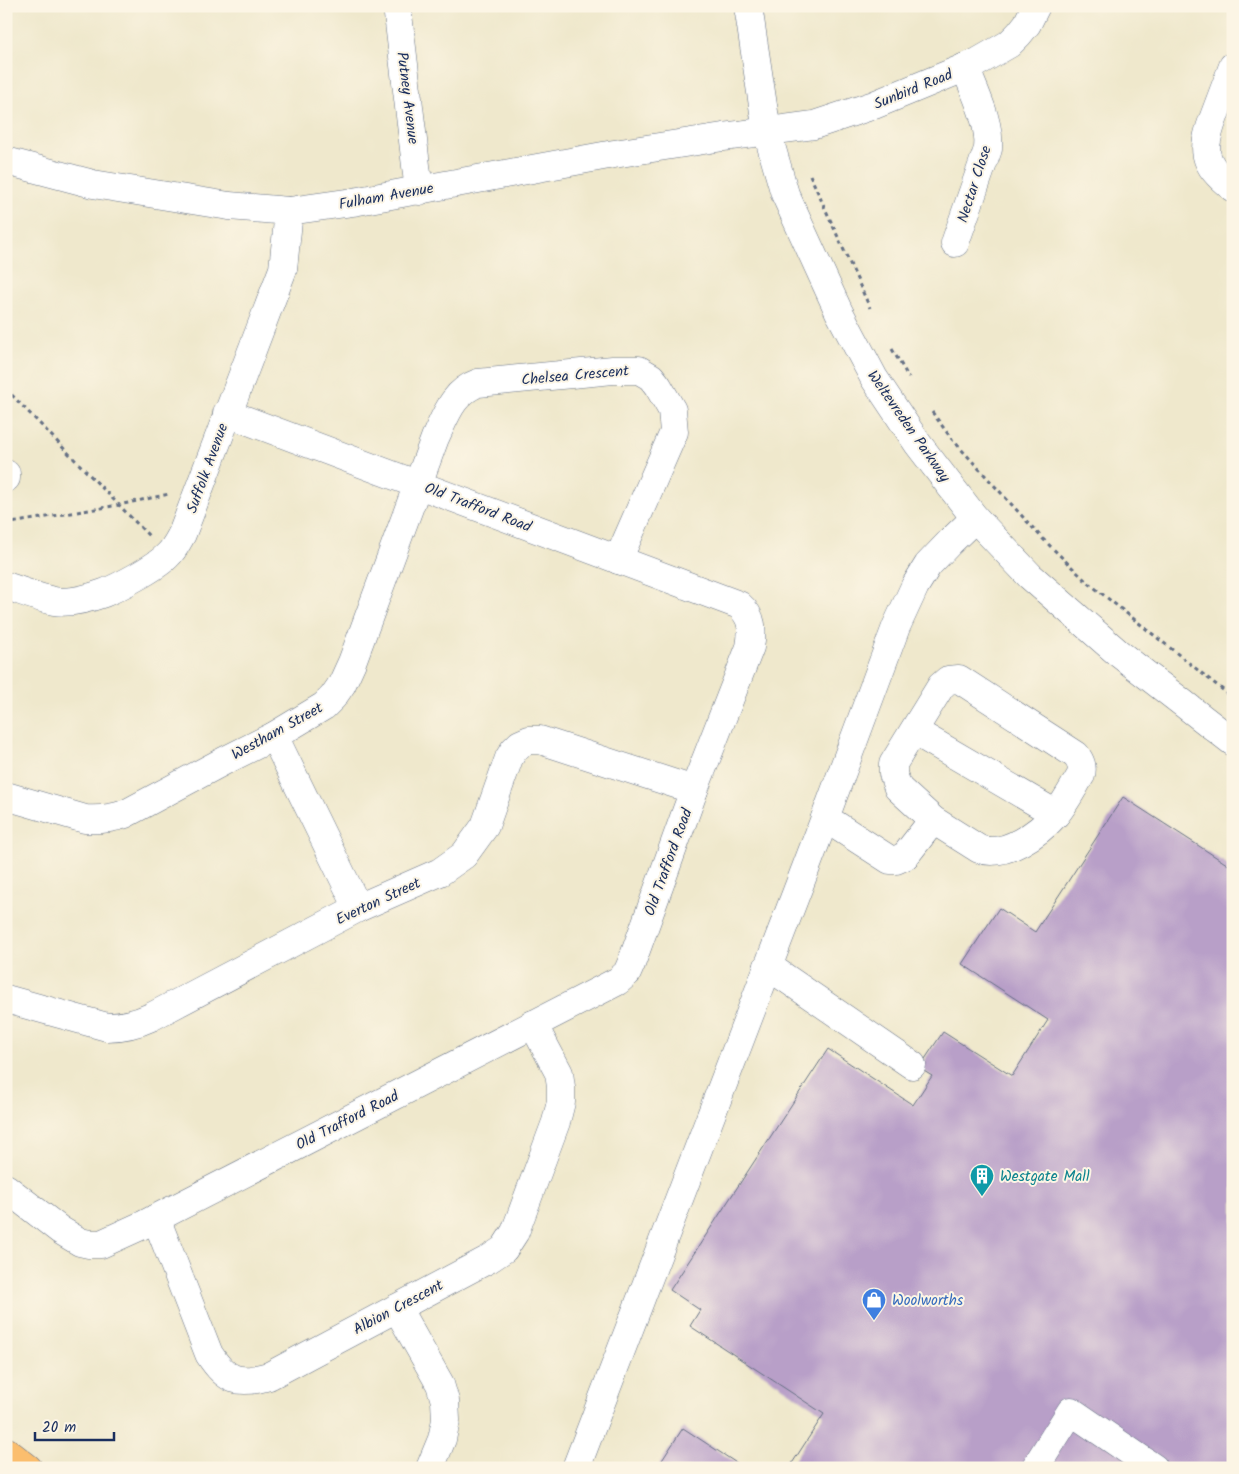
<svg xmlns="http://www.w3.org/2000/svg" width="1239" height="1474" font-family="Kalam,sans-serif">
	<rect width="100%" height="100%" fill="#fcf5e5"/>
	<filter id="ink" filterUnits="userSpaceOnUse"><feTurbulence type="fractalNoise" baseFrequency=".02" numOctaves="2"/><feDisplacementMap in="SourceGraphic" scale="10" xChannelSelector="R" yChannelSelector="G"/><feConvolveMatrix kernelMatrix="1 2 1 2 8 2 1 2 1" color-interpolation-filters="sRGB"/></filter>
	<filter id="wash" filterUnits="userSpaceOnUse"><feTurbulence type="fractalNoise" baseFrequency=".0096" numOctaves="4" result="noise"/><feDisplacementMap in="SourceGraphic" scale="20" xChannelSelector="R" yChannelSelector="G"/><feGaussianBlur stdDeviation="1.12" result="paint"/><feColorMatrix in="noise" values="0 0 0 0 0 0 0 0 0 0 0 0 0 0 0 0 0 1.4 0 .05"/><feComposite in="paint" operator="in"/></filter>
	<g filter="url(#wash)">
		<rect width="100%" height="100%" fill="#efe8cc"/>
		<g id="blocks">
			<g fill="#b89fc8">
				<polygon points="1123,797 1233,868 1233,1468 789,1468 824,1414 690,1326 700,1310 670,1290 828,1049 913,1105 932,1076 919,1068 943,1032 1012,1076 1048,1020 962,964 999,908 1035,932"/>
				<polygon points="683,1428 744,1468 657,1468"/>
			</g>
		</g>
	</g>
	<g filter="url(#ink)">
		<use href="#blocks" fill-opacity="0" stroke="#657084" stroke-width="1"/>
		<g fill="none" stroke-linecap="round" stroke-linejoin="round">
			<defs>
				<g id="minor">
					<polyline points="397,6 419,191"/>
					<polyline points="748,6 767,132 785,194 839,312 874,378 918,444 975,518 1030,576 1117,652 1233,742"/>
					<path d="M1233 66C1227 82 1221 98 1215 114 1201 150 1201 163 1233 188"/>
					<polyline points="6,161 93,184 229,206 289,211 353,202 614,154 723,137 814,125 874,105 976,63 1009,44 1019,34 1027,24 1036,6"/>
					<path d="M955 243 988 149C991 123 974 91 965 67"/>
					<polyline points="6,474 6,478"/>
					<path d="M6 586C22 591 38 598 54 601 69 604 90 598 104 593 119 587 155 568 167 556 174 550 178 541 182 534L283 269 289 211"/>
					<polyline points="914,731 1056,814"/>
					<polyline points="274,736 358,908"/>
					<path d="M6 796 85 819C100 820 111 819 125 814L224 761 274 736 324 706 333 697 342 684 352 662 435 438C446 415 453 392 478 383L613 370H639L651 377 658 386 672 410 674 432 618 560"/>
					<path d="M825 818 890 860H896L905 856 933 820 898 788 893 774V764L941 686 948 680 959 679 1076 755C1081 762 1083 767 1081 775 1073 788 1066 802 1056 814 1039 833 1005 858 979 849L933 820"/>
					<polyline points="768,966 912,1065"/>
					<path d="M6 999 107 1027C124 1027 136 1024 151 1017L358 908 440 872 464 855 485 826 509 758 514 750 520 744 529 740H540L694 790"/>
					<path d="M6 1188 60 1230 80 1242 89 1244H101L145 1224 618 981 627 973 631 964 694 790 750 647C753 630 753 617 739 605L227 413"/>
					<path d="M156 1218 209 1354C226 1381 238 1385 269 1376L489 1259 504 1249 515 1232 556 1122 561 1102V1087L559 1073 533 1024"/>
					<polyline points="397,1308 440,1384 445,1401 446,1420 442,1439 430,1468"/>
					<polyline points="576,1468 825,818 896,627 915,586 928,565 950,542 975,518"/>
					<polyline points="1035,1468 1071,1411 1154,1468"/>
				</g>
				<polyline id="major" points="6,1451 28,1468"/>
			</defs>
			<use href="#minor" stroke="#657084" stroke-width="29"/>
			<use href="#major" stroke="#657084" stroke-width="29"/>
			<g stroke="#657084" stroke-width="3" stroke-dasharray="4 4" stroke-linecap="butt">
				<polyline points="810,175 870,308"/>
				<polyline points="892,349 909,378"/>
				<polyline points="6,389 150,537"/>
				<polyline points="932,412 951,438 1043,539 1086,581 1233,698"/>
				<polyline points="6,522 11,523 119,505 169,494"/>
			</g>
			<use href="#minor" stroke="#fff" stroke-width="28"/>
			<use href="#major" stroke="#fbbe6e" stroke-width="28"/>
		</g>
	</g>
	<defs>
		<symbol id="building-pin" viewBox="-11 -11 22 30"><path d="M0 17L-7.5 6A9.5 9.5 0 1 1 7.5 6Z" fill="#0f9aa8" stroke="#fcf5e5"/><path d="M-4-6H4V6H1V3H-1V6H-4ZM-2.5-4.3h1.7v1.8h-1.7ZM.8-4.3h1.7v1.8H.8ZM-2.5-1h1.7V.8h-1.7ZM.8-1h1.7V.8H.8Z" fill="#fff"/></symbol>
		<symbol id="shop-pin" viewBox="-11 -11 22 30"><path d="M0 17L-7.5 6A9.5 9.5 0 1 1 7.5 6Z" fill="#3f7fe0" stroke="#fcf5e5"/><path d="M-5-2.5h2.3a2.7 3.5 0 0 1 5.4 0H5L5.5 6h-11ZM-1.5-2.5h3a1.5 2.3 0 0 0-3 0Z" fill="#fff"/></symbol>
	</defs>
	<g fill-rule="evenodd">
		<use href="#building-pin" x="968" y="1162" width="28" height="38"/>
		<use href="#shop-pin" x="860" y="1286" width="28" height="38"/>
	</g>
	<g text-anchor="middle" stroke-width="4" stroke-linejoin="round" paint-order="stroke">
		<g font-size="15" fill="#1b2f5e" stroke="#fcf5e5">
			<text transform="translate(913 89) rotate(-22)" y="5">Sunbird Road</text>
			<text transform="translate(408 98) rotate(83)" y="5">Putney Avenue</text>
			<text transform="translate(974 184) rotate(-72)" y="5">Nectar Close</text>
			<text transform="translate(386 196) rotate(-10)" y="5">Fulham Avenue</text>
			<text transform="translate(575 375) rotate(-5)" y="5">Chelsea Crescent</text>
			<text transform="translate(909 426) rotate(55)" y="5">Weltevreden Parkway</text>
			<text transform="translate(207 468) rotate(-70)" y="5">Suffolk Avenue</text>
			<text transform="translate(478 507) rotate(21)" y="5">Old Trafford Road</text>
			<text transform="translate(277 731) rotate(-29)" y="5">Westham Street</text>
			<text transform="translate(668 862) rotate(-70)" y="5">Old Trafford Road</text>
			<text transform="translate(378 901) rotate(-25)" y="5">Everton Street</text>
			<text transform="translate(347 1120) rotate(-27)" y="5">Old Trafford Road</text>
			<text transform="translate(398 1307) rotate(-28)" y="5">Albion Crescent</text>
		</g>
		<g font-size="15" fill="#0d838f" stroke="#fcf5e5" text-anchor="start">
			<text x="1000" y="1181">Westgate Mall</text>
		</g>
		<g font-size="15" fill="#366cbe" stroke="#fcf5e5" text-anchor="start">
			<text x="892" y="1305">Woolworths</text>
		</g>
	</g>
	<rect width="1239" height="1474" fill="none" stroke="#fcf5e5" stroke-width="25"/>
	<path d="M35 1432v8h79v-8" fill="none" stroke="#1b2f5e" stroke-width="2.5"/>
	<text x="42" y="1432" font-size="15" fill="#1b2f5e" stroke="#fcf5e5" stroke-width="4" paint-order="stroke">20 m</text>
</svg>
